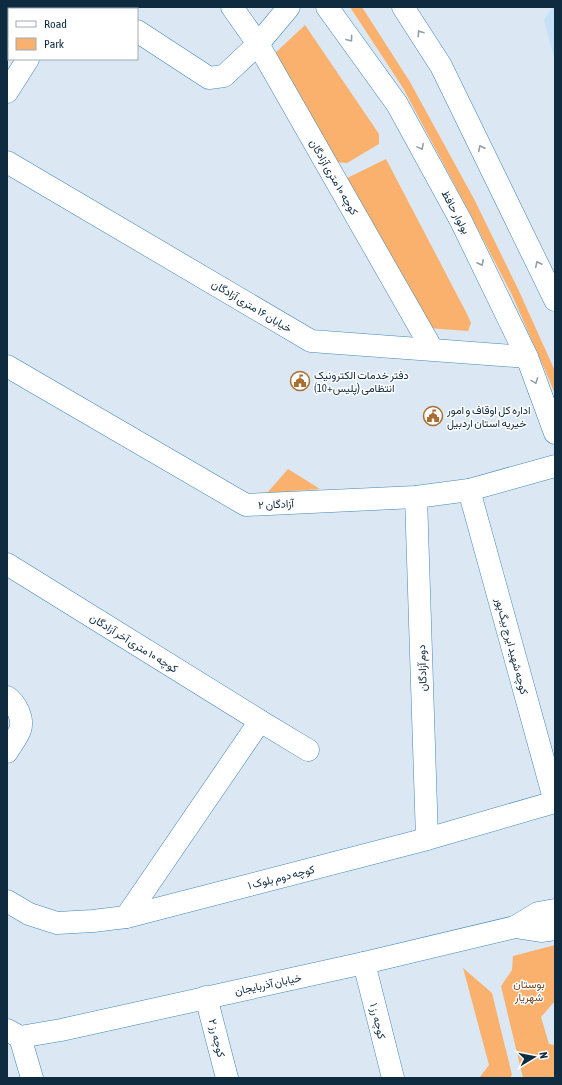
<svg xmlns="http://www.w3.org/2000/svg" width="562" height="1085" font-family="'Asap Condensed',Vazirmatn,sans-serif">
	<rect width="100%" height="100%" fill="#dbe8f3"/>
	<polygon fill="#c4e1f8" points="553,7 555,7 555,62 544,20"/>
	<g fill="#f9b16d">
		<polygon points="350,7 362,7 410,82 474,199 519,291 555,371 555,394 548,377 512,295 467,208 403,88"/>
		<polygon points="305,25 379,134 379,144 347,163 334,162 273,55"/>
		<polygon points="386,159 466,312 471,323 468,331 427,328 343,180"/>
		<polygon points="288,469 320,489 267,493"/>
		<polygon points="555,945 555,1001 541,1017 549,1044 555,1045 555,1078 523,1078 501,986 512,970 513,956"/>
		<polygon points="463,968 492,993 512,1075 510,1078 479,1078 489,1065"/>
	</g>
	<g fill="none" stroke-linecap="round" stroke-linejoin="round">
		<defs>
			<g id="minor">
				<polyline points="100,7 103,9"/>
				<polyline points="232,7 258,44 432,349"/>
				<polyline points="59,9 61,7"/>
				<polyline points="137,31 209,78 224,76 258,44 289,7"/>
				<polyline points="7,92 28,59"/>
				<polyline points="7,162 311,341 527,357"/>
				<polyline points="7,366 246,505 416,497 469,490 555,466"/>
				<polyline points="469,490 555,802"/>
				<polyline points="416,497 427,839"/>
				<polyline points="7,564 260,721 308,750"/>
				<path d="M7 697C16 703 24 719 20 730 17 738 11 745 7 752"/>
				<polyline points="7,901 29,914 57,923 93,921 126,917 427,839 555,802"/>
				<polyline points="126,917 260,721"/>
				<polyline points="364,963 393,1078"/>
				<polyline points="206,997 227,1078"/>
			</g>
			<g id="tertiary">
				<polyline points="515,927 541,931 555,929"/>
				<polyline points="7,1030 20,1037 61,1030 364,963 515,927 538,913 555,910"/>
				<polyline points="20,1037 32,1078"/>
			</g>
			<g id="secondary">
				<polyline points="327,7 397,104 461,221 527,357 555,433"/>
				<polyline points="403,7 441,66 555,300"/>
			</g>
		</defs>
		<use href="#minor" stroke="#4386b8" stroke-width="23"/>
		<use href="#tertiary" stroke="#4386b8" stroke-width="23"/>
		<use href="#secondary" stroke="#4386b8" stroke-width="23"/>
		<use href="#minor" stroke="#fff" stroke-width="22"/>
		<use href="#tertiary" stroke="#fff" stroke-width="22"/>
		<use href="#secondary" stroke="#fff" stroke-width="22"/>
	</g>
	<defs><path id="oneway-chevron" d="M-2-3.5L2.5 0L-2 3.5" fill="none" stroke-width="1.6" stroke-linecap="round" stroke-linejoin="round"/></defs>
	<g stroke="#93a0a9">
		<use href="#oneway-chevron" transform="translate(420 33) rotate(-123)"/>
		<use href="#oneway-chevron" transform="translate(350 39) rotate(54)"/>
		<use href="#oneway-chevron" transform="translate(421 147) rotate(62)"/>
		<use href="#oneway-chevron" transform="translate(481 148) rotate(-116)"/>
		<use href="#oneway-chevron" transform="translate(481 263) rotate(64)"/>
		<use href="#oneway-chevron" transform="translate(538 264) rotate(-116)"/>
		<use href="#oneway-chevron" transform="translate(535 381) rotate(69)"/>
	</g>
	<defs>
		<symbol id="civic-ring" viewBox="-11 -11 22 22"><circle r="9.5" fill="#fff" stroke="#aa6e31" stroke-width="1.5"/><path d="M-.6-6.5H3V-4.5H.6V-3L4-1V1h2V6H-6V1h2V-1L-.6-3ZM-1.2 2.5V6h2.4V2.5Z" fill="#aa6e31"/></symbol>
	</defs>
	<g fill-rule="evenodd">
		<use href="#civic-ring" x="289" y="370" width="22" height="22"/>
		<use href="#civic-ring" x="422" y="405" width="22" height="22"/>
	</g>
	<g text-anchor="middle" stroke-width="3" stroke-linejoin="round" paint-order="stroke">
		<g font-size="11" fill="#0f2b40" stroke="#fff">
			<text transform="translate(334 177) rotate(60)" y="4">کوچه ۱۰ متری آزادگان</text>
			<text transform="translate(456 212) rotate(62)" y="4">بولوار حافظ</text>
			<text transform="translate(252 306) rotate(31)" y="4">خیابان ۱۶ متری آزادگان</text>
			<text transform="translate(276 504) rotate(-3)" y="4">آزادگان ۲</text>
			<text transform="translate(134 643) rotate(32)" y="4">کوچه ۱۰ متری آخر آزادگان</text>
			<text transform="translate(512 646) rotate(75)" y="4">کوچه شهید ایرج بیگ‌پور</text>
			<text transform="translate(422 668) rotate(-92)" y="4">دوم آزادگان</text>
			<text transform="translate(281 877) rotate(-14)" y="4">کوچه دوم بلوک ۱</text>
			<text transform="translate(268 984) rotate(-12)" y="4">خیابان آذربایجان</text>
			<text transform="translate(378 1021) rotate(76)" y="4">کوچه رز ۱</text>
			<text transform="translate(217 1038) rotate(76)" y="4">کوچه رز ۲</text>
		</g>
		<g font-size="11" fill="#0f2b40" stroke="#fff" text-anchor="start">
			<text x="314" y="379">دفتر خدمات الکترونیک<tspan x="314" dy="13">انتظامی (پلیس+10)</tspan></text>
			<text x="447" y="414">اداره کل اوقاف و امور<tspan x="447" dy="13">خیریه استان اردبیل</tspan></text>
		</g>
		<g font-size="11" fill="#6d4926" stroke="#fff">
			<text x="529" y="988">بوستان<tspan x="529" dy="13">شهریار</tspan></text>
		</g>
	</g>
	<rect width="562" height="1085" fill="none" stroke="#0f2b40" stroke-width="16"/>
	<rect x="8" y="8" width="130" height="52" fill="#ffffff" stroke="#9faab3"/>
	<rect x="16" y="21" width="20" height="6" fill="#ffffff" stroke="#9faab3"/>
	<text x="44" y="28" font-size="12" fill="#0f2b40">Road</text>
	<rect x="16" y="38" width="20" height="12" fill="#f9b16d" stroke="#9faab3"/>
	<text x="44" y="48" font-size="12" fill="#0f2b40">Park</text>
	<g transform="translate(534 1057) rotate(80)" stroke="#ffffff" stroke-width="3" paint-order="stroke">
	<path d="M0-3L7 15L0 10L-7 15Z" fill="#0f2b40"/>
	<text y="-6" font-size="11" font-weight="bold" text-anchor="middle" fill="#0f2b40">N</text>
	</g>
</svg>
